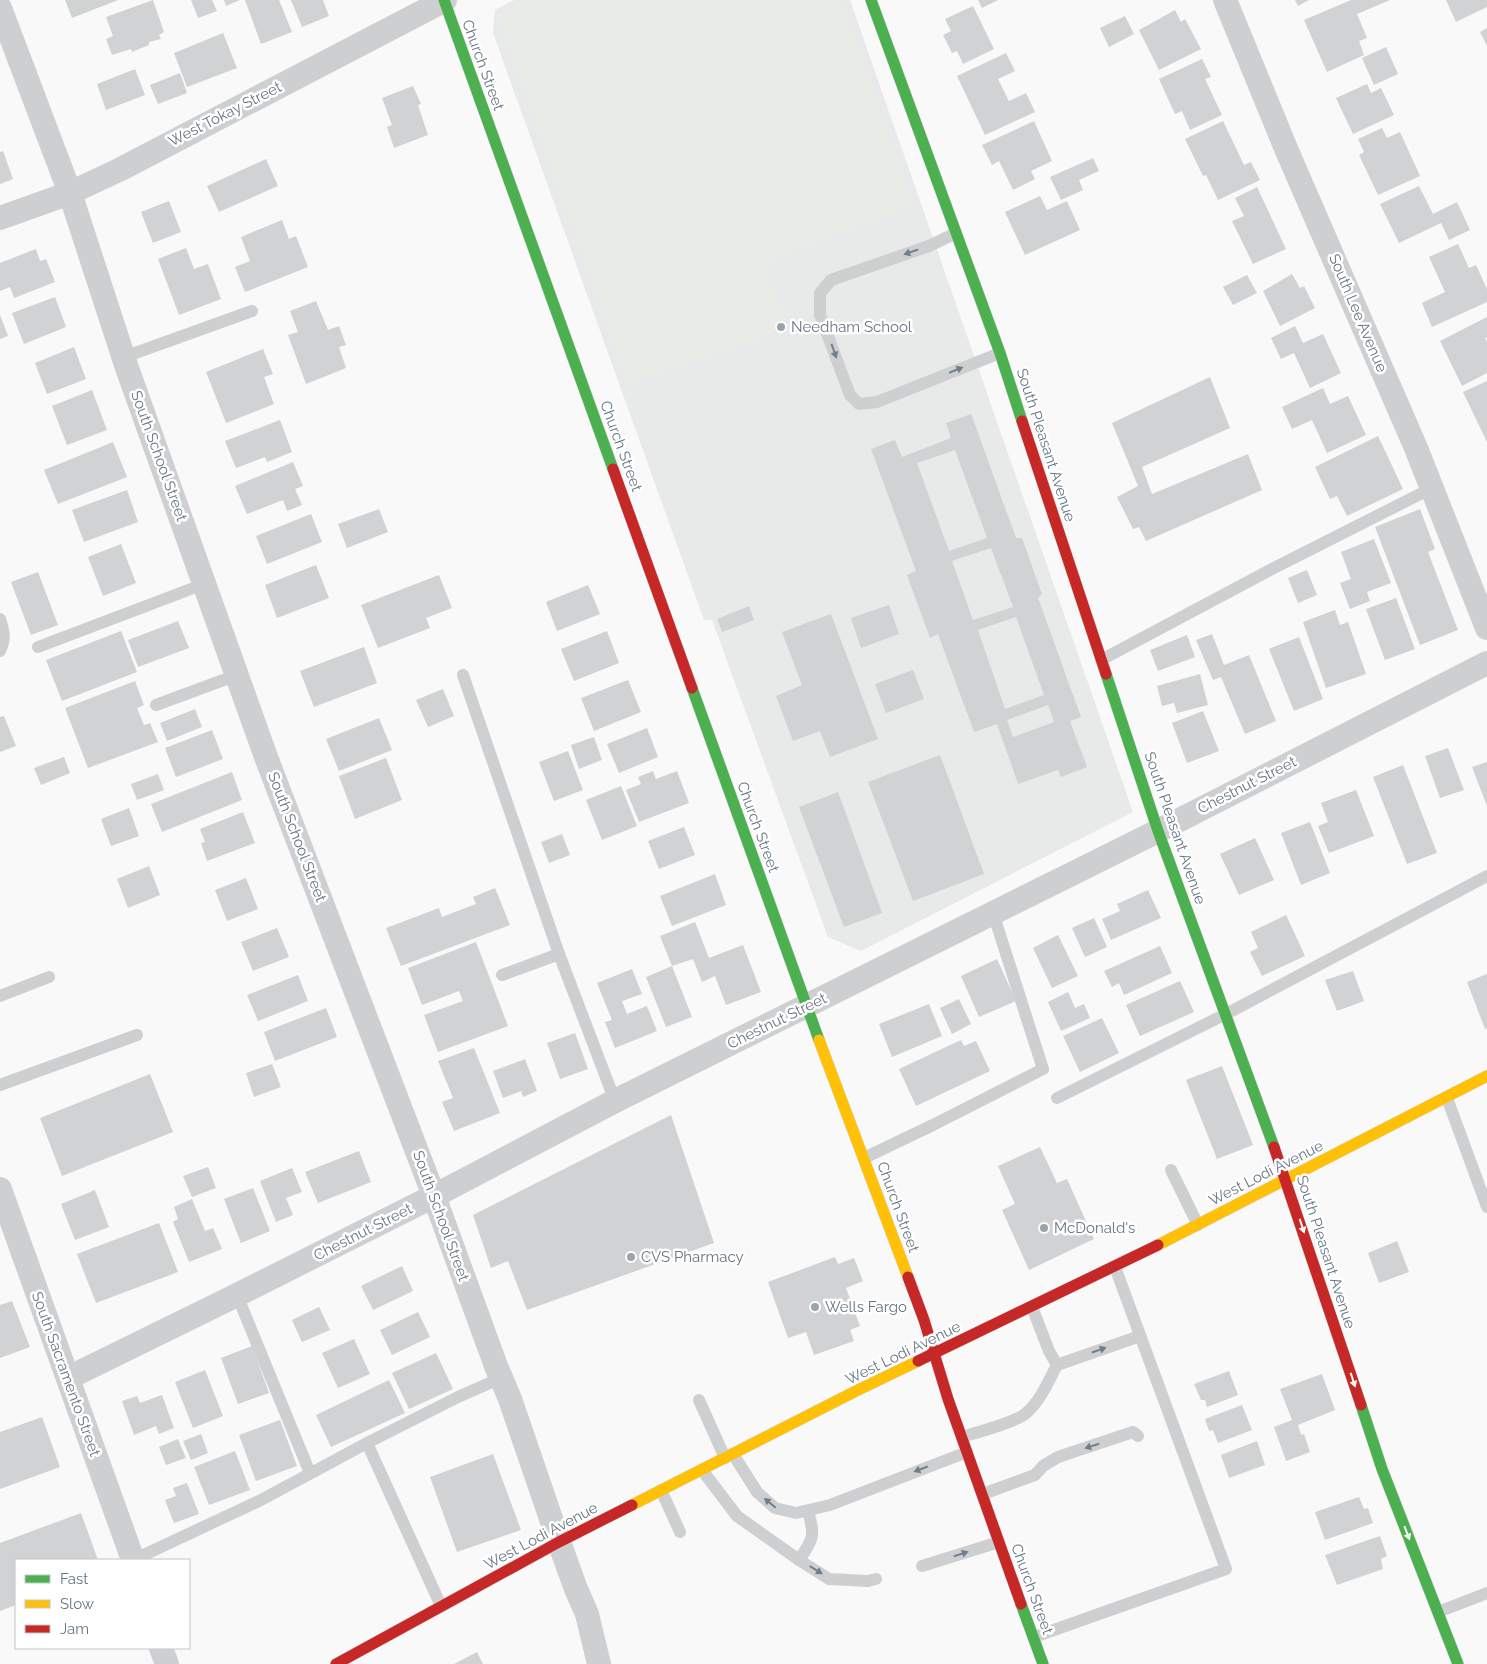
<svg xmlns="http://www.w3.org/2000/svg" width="1487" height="1664" font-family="Raleway,sans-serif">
	<rect width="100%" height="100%" fill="#f9f9f9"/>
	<polygon fill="#e8e9e9" points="514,0 850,0 1133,812 861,951 828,937 712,620 704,620 493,33 495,10"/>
	<polygon fill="#e8ebe6" points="524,0 840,0 914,205 761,263 787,328 628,383 498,14"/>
	<g fill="#d0d2d3" fill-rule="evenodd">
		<polygon points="65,0 118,0 72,18"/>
		<polygon points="153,0 164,32 159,35 161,39 149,42 149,45 132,52 131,49 112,55 106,39 113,36 106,17"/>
		<polygon points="191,0 212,0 217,11 198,18"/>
		<polygon points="224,0 240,0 226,6"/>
		<polygon points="245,0 279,0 292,32 261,44"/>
		<polygon points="291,0 323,0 329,16 302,27"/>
		<polygon points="978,0 998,0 982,8"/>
		<polygon points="1295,0 1309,0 1298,6"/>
		<polygon points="1351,0 1390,0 1357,14 1367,38 1359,41 1364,55 1327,72 1304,20"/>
		<polygon points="1446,0 1487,0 1487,7 1456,22"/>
		<polygon points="973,6 994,49 963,64 957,51 952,53 943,35 951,31 945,19"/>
		<polygon points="1175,10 1181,22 1185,19 1201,49 1159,70 1139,30"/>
		<polygon points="1125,16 1134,34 1109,47 1100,28"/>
		<polygon points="1487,28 1487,46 1480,32"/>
		<polygon points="223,33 237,68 187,87 174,53"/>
		<polygon points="1386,47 1398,74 1374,85 1362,58"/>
		<polygon points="1006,53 1015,71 998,79 1009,101 1026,93 1035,112 985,135 957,76"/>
		<polygon points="1202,59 1211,77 1205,79 1222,115 1190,130 1182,111 1175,114 1159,79"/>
		<polygon points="135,69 145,95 106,110 97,84"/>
		<polygon points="180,73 187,93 158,104 150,85"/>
		<polygon points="1367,84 1371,93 1381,88 1394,115 1353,134 1336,98"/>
		<polygon points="413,86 421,104 418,105 428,135 394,148 387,127 392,125 382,98"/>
		<polygon points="1034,121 1052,161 1031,171 1035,179 1013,190 999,161 992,165 982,145"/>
		<polygon points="1223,121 1244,165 1251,162 1260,180 1218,200 1206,175 1203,176 1185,139"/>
		<polygon points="1382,128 1387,138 1400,132 1420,176 1378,195 1359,155 1364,152 1358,139"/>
		<polygon points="3,151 13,179 0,184 0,152"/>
		<polygon points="1093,158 1099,171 1079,180 1083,190 1061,200 1050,177"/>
		<polygon points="266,159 278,186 219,212 207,186"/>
		<polygon points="1419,186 1433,214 1457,202 1470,230 1449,240 1441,223 1399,243 1380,204"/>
		<polygon points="1257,187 1286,249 1253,264 1232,221 1244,216 1235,198"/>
		<polygon points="1040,196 1047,210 1067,201 1080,230 1025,255 1005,212"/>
		<polygon points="169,201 181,232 153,243 141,212"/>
		<polygon points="282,220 289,239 296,236 308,267 245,292 235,267 250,261 241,237"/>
		<polygon points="1458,244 1469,268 1476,265 1487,289 1487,302 1432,327 1422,303 1445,292 1429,257"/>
		<polygon points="186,248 194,269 208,264 221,299 179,315 158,259"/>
		<polygon points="36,249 40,261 46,259 55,282 14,298 10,287 0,291 0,263"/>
		<polygon points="1292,274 1300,288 1304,286 1315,308 1280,326 1263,291"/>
		<polygon points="1247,275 1257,293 1233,305 1223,287"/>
		<polygon points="55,297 66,327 24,344 12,313"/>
		<polygon points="316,301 328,330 339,326 346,345 339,347 346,368 306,384 288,335 298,332 290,311"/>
		<polygon points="0,315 8,336 0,339"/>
		<polygon points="1487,317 1487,337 1485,338 1487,342 1487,373 1462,386 1440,341"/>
		<polygon points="1295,326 1303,343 1323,334 1341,373 1310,388 1294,353 1281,359 1271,338"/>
		<polygon points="74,347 86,379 47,394 35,363"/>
		<polygon points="263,349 273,374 264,377 274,404 226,423 206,372"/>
		<polygon points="1210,377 1230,428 1142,467 1152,494 1248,454 1262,490 1146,541 1139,527 1133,529 1117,497 1138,486 1112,423"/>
		<polygon points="1487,381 1487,442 1463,392"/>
		<polygon points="1323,388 1330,404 1348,396 1366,435 1327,453 1312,420 1292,429 1282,407"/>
		<polygon points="92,390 107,430 67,445 52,406"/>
		<path d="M971 414 1016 538H1022L1042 594 1038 598 1081 717 1070 721 1087 767 1061 777 1058 770 1018 784 997 724 974 732 938 634 930 638 907 575 916 571 871 449 895 440 902 457 951 438 946 423ZM955 450 987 538 949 551 917 463ZM991 548 1013 607 973 620 952 561ZM1016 617 1044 695 1005 709 978 630ZM1048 705 1054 722 1013 737 1007 720Z"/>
		<polygon points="280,420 292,452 267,462 265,457 236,468 225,441"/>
		<polygon points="1378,436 1403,489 1347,516 1337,496 1330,499 1315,467"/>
		<polygon points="113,442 127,477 58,504 44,470"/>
		<polygon points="293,462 303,486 295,489 302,505 287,511 283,500 247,514 235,486"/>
		<polygon points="127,490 138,522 84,542 72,510"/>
		<polygon points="379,509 388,532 347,548 338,524"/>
		<polygon points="1420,509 1435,549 1428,552 1458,630 1420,645 1375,527"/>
		<polygon points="311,514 322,542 267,564 256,536"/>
		<polygon points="1374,539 1391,583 1367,592 1370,601 1350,609 1340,583 1351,579 1341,552"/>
		<polygon points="121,544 136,583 103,596 88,557"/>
		<polygon points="316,565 329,598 277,618 265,585"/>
		<polygon points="1307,570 1317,595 1298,603 1288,578"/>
		<polygon points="38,572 58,625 31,635 11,582"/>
		<polygon points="439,575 452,608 426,618 430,628 378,648 361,605"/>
		<polygon points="588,585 600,614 557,631 546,602"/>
		<polygon points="1396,598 1415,649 1385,660 1366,609"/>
		<polygon points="889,605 899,634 861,648 851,618"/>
		<polygon points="749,606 754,620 722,632 717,619"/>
		<polygon points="1335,610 1340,625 1348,622 1366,674 1326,688 1303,622"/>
		<polygon points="831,614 878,739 830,757 820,731 793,741 776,696 802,685 782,632"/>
		<polygon points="178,621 189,648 138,667 128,640"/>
		<polygon points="121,631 137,672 62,701 46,660"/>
		<polygon points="607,631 619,663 574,681 561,649"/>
		<polygon points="1212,634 1224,665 1249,655 1276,721 1245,734 1221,677 1213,680 1196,640"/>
		<polygon points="1187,635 1195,657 1158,671 1150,650"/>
		<polygon points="1299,637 1323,699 1294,711 1269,649"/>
		<polygon points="364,647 377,683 314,707 300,671"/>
		<polygon points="913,670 924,699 886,713 875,684"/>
		<polygon points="1200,674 1208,705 1177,713 1174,703 1162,706 1157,686"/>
		<polygon points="628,680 641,712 594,731 581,698"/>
		<polygon points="135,681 144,705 137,708 144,725 150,723 158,742 88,768 65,708"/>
		<polygon points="443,689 454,716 428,727 416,700"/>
		<polygon points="195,709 202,727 167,741 160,723"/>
		<polygon points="1203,711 1219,751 1187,763 1172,723"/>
		<polygon points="4,716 16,746 0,752 0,717"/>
		<polygon points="379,718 392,750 339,771 326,739"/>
		<polygon points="647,728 658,757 619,773 607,744"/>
		<polygon points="212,730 223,759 176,777 165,748"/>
		<polygon points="594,737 602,760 579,769 571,745"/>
		<polygon points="1448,748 1464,790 1440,798 1425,756"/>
		<polygon points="568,751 583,790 554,801 539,762"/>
		<polygon points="940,755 984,874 913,901 868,782"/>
		<polygon points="64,757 70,773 41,785 34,768"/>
		<polygon points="386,758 402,800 355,819 339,776"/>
		<polygon points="1487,762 1487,806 1472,767"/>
		<polygon points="1403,765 1437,853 1407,864 1373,777"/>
		<polygon points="653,771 656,779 677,771 689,803 639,822 626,790 641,784 638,777"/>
		<polygon points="232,772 242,800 162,832 151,804"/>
		<polygon points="158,774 164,790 137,800 131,784"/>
		<polygon points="621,786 637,826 602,840 586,800"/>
		<polygon points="1356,790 1374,836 1329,853 1318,826 1328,822 1321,803"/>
		<polygon points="838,792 882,913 844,927 799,807"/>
		<polygon points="129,808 139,836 111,846 101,819"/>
		<polygon points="243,812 255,843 207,861 201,843 205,842 200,829"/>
		<polygon points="1310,822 1330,873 1301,885 1281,833"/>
		<polygon points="684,827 695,855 659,869 648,841"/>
		<polygon points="562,834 570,855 549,863 541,842"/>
		<polygon points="1255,838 1274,880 1239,895 1220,854"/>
		<polygon points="149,866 160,895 128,908 117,879"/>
		<polygon points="715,874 726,905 672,926 660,896"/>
		<polygon points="246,878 258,909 227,921 215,890"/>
		<polygon points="495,888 510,925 401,966 386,928 439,908 442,917 476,904 473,897"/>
		<polygon points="1148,890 1161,918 1111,940 1102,919 1120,911 1117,904"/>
		<polygon points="1286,915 1305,956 1262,976 1250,952 1258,948 1251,932"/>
		<polygon points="1094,918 1107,947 1085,957 1072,928"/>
		<polygon points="695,922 709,958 743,945 761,992 726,1005 715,976 702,982 693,959 672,966 660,936"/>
		<polygon points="277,928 289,957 253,971 241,942"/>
		<polygon points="1058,935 1078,976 1052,988 1033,948"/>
		<polygon points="476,942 508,1026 438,1052 424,1015 463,1001 459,991 422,1005 408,968"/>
		<polygon points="1160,946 1172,973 1124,995 1119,983 1112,987 1104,971"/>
		<polygon points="997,959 1016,1001 979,1017 961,976"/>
		<polygon points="672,966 692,1017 666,1027 646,977"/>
		<polygon points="632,969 642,994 622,1001 627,1014 647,1006 657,1031 615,1048 605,1022 612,1020 597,983"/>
		<polygon points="1353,971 1364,1001 1337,1011 1325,980"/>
		<polygon points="1487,974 1487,1028 1485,1029 1467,982"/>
		<polygon points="298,975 308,1001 258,1021 247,995"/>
		<polygon points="1180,981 1194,1012 1140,1036 1126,1005"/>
		<polygon points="1068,992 1075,1008 1084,1004 1090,1018 1061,1031 1048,1002"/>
		<polygon points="959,999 971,1024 952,1034 940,1008"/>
		<polygon points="929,1004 942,1036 892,1057 879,1024"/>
		<polygon points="326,1008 337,1037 275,1061 264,1032"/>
		<polygon points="1102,1018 1119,1053 1080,1072 1063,1036"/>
		<polygon points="575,1033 588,1069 560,1079 547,1043"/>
		<polygon points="961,1040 964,1046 976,1041 990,1071 916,1106 899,1069"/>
		<polygon points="474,1048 500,1113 454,1131 442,1102 453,1098 438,1061"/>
		<polygon points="525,1059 537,1091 523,1097 521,1091 503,1098 493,1071"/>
		<polygon points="272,1064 281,1087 254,1097 246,1073"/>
		<polygon points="1222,1066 1253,1145 1217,1159 1186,1080"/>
		<polygon points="150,1074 173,1132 62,1176 40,1118"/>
		<polygon points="671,1115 714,1243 527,1310 508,1261 491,1268 473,1215"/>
		<polygon points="1040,1147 1057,1183 1067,1179 1094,1239 1029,1270 1002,1210 1015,1204 998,1166"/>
		<polygon points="359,1151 371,1182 318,1203 305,1172"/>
		<polygon points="208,1167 216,1188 192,1197 183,1176"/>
		<polygon points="292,1168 302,1192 286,1198 293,1215 276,1222 260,1181"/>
		<polygon points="253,1188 270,1231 241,1243 224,1199"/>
		<polygon points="95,1190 109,1227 75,1240 61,1204"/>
		<polygon points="192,1199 205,1231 213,1228 222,1249 189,1262 173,1222 178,1219 174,1207"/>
		<polygon points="159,1223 178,1272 96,1303 77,1254"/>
		<polygon points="1397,1241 1409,1272 1379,1283 1368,1253"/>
		<polygon points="835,1257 838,1264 854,1258 863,1281 846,1288 860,1326 850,1330 854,1341 814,1355 806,1332 788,1338 768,1282"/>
		<polygon points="402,1266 413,1291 373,1310 361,1286"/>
		<polygon points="12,1301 30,1347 0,1358 0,1305"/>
		<polygon points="319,1307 330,1330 302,1342 292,1320"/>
		<polygon points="418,1312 430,1337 392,1355 380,1330"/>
		<polygon points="354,1339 370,1374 338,1388 322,1353"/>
		<polygon points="252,1346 269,1393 238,1404 221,1358"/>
		<polygon points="436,1353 453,1389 409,1409 392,1373"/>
		<polygon points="205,1370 223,1416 193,1428 175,1382"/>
		<polygon points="1229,1371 1238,1395 1207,1407 1205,1400 1201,1400 1194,1384"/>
		<polygon points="1322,1374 1335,1410 1298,1425 1301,1435 1304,1434 1310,1452 1286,1461 1274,1427 1292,1420 1280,1389"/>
		<polygon points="389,1380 405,1413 331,1447 316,1415"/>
		<polygon points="162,1395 174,1428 159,1434 156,1426 134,1435 122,1401 137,1396 140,1403"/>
		<polygon points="1242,1405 1252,1430 1218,1443 1213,1430 1209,1431 1205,1419"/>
		<polygon points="42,1417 60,1467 0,1489 0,1432"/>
		<polygon points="280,1420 297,1466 256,1481 239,1435"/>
		<polygon points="201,1434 208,1453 191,1460 183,1441"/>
		<polygon points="178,1439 186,1458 166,1465 159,1447"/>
		<polygon points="1257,1441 1265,1465 1229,1478 1221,1455"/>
		<polygon points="235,1451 250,1490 209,1505 194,1467"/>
		<polygon points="493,1454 521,1530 457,1552 430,1477"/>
		<polygon points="187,1483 199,1514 174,1523 165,1500 176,1496 173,1488"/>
		<polygon points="1359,1497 1364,1509 1368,1508 1373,1523 1325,1540 1315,1512"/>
		<polygon points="81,1513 98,1560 16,1560 16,1605 0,1611 0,1543"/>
		<polygon points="1380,1536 1387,1556 1381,1559 1383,1569 1337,1585 1325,1555"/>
		<polygon points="477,1652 483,1664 454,1664"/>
	</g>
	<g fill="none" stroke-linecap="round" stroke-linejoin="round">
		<defs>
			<g id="fast">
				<polyline points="444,0 613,469"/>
				<polyline points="871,0 1000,353 1022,421"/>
				<polyline points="1106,674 1158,831 1274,1147"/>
				<polyline points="692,688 819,1040"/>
				<polyline points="1361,1405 1382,1469 1458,1664"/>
				<polyline points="1021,1604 1043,1664"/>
			</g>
			<g id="slow">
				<polyline points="819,1040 908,1277"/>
				<polyline points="1158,1245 1487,1076"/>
				<polyline points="632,1505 856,1391 918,1361"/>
			</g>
			<g id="jam">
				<polyline points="1022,421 1106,674"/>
				<polyline points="613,469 692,688"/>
				<polyline points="1274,1147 1361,1405"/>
				<polyline points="908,1277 924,1320 948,1399 1021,1604"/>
				<polyline points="918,1361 1158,1245"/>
				<polyline points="336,1664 559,1542 632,1505"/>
			</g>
		</defs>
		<use href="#fast" stroke="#d5d6d7" stroke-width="12"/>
		<use href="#slow" stroke="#d5d6d7" stroke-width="12"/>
		<use href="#jam" stroke="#d5d6d7" stroke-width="12"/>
		<g stroke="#cecfd0" stroke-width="12">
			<polyline points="956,233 929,246 831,280 820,293 820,315 850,395 859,404 877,402 1000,353"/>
			<polyline points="124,357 252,311"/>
			<path d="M0 619C4 631 6 639 0 651"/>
			<polyline points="38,647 204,584"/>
			<polyline points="1101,660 1270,570 1432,488"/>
			<polyline points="463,675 559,954 615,1101"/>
			<polyline points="156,705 237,675"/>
			<polyline points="502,975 559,954"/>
			<polyline points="0,996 49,977"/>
			<polyline points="0,1085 137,1035"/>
			<polyline points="1057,1098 1226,1014 1487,876"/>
			<polyline points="1447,1098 1487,1207"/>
			<polyline points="864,1158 933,1125 1043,1069 993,913"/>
			<polyline points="1171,1170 1198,1225"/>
			<polyline points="237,1295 310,1473"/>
			<polyline points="1057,1365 1140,1336"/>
			<polyline points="699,1400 725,1458"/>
			<path d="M962 1437C975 1433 1016 1422 1025 1414 1040 1402 1048 1382 1057 1365L1049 1351 1032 1307"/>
			<polyline points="367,1443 441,1606"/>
			<polyline points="733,1454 757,1492 775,1508 796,1513 830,1505 967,1452"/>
			<polyline points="702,1470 737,1516 799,1560 829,1579 868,1581 876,1579"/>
			<polyline points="661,1490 680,1532"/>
			<polyline points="983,1494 1035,1475 1043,1466 1058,1457 1133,1432 1138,1436"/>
			<polyline points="133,1560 261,1500 367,1443 458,1397 501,1378"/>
			<path d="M799 1560C814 1538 815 1536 808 1511"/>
			<polyline points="922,1566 999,1542"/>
			<polyline points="1438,1612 1487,1593"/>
			<polyline points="1034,1637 1226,1569 1115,1267"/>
		</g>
		<g stroke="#cecfd0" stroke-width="24">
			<polyline points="1225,0 1287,151 1416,448 1487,628"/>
			<polyline points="0,8 70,193 127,368 266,757 434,1196 496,1366 510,1399 559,1542 576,1589 587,1614 599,1664"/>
			<polyline points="0,218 70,193 121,169 445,0"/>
			<polyline points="0,1189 133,1560"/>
			<polyline points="68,1378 237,1295 434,1196 615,1101 1158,831 1487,663"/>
			<polyline points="161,1648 167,1664"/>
		</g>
		<use href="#fast" stroke="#4caf50" stroke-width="11"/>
		<use href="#slow" stroke="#ffc107" stroke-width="11"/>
		<use href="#jam" stroke="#c62828" stroke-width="11"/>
	</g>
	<defs><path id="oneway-solid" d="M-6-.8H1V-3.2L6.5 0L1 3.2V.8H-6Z" transform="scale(1.25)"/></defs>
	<g fill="#707f8b">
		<use href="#oneway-solid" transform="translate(911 252) rotate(161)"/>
		<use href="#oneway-solid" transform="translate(834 351) rotate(70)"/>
		<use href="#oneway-solid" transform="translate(956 370) rotate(-22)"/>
		<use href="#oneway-solid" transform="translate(1099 1350) rotate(-19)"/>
		<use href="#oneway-solid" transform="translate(1092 1446) rotate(162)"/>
		<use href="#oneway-solid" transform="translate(921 1469) rotate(159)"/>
		<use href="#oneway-solid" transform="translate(770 1503) rotate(-140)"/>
		<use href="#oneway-solid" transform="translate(961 1554) rotate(-18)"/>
		<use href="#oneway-solid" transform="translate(816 1570) rotate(32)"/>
	</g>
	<g fill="#f6fbf6">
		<use href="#oneway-solid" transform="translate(1302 1226) rotate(72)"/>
		<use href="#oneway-solid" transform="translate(1353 1380) rotate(72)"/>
		<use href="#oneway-solid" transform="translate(1407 1533) rotate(69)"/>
	</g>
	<g fill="#99a4ac" stroke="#fff" stroke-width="2">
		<circle cx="781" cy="327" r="5"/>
		<circle cx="1044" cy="1228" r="5"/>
		<circle cx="631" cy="1257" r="5"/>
		<circle cx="815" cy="1307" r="5"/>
	</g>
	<g text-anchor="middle" stroke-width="5" stroke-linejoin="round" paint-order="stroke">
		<g font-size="15" fill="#657683" stroke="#fff">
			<text transform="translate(483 65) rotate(70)" y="5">Church Street</text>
			<text transform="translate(225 114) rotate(-27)" y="5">West Tokay Street</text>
			<text transform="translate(1358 313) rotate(67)" y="5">South Lee Avenue</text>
			<text transform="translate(1046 445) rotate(72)" y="5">South Pleasant Avenue</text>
			<text transform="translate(621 446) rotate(70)" y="5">Church Street</text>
			<text transform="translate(159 456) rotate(70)" y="5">South School Street</text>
			<text transform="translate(1247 785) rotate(-27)" y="5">Chestnut Street</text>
			<text transform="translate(758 827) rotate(70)" y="5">Church Street</text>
			<text transform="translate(1175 828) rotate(71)" y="5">South Pleasant Avenue</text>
			<text transform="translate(297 837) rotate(69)" y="5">South School Street</text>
			<text transform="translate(777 1021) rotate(-26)" y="5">Chestnut Street</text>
			<text transform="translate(1266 1173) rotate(-27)" y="5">West Lodi Avenue</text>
			<text transform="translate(898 1207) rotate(70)" y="5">Church Street</text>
			<text transform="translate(441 1216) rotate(70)" y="5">South School Street</text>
			<text transform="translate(363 1232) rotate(-27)" y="5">Chestnut Street</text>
			<text transform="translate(1326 1252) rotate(72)" y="5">South Pleasant Avenue</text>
			<text transform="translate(903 1353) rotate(-26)" y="5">West Lodi Avenue</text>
			<text transform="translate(66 1374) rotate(70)" y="5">South Sacramento Street</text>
			<text transform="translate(541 1536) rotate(-28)" y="5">West Lodi Avenue</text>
			<text transform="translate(1032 1589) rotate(70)" y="5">Church Street</text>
		</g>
		<g font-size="15" fill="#657683" stroke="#fff" text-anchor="start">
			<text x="791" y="332">Needham School</text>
			<text x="1054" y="1233">McDonald's</text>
			<text x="641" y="1262">CVS Pharmacy</text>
			<text x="825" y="1312">Wells Fargo</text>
		</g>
	</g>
	<rect x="15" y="1559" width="175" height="90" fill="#ffffff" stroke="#c1c8cd"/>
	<rect x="25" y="1575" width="25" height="8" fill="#4caf50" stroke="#c1c8cd"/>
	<text x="60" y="1584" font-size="15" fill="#657683">Fast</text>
	<rect x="25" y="1600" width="25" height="8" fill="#ffc107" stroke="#c1c8cd"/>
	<text x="60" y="1609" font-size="15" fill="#657683">Slow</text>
	<rect x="25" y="1625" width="25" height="8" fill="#c62828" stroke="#c1c8cd"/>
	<text x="60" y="1634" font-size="15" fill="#657683">Jam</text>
</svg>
